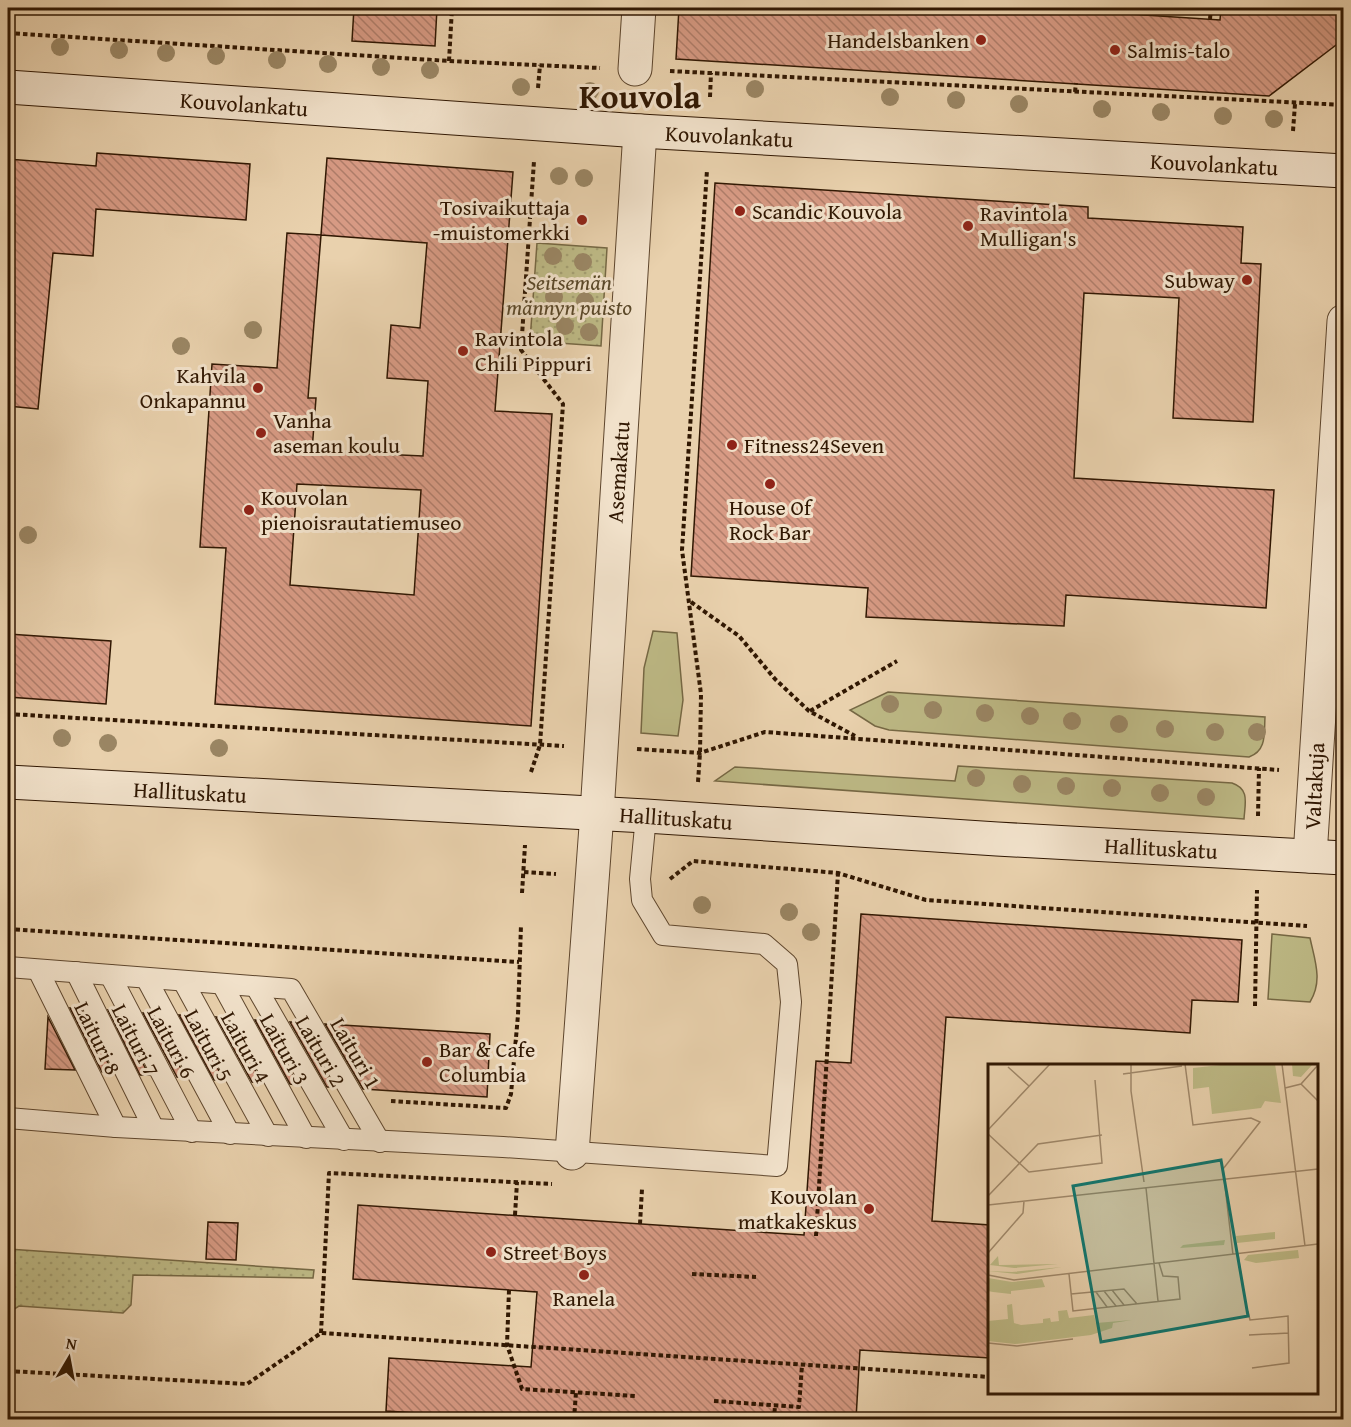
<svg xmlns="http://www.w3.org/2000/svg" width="1351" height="1427" font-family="'Gentium Book Plus',serif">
	<defs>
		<pattern id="park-dots" width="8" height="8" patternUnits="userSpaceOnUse" patternTransform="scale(1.5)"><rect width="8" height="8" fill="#bdb985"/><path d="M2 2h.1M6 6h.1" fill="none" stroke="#a39e71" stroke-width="1.8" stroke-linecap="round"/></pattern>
		<pattern id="building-back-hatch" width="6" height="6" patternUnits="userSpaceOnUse" patternTransform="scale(1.5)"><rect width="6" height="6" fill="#d79a84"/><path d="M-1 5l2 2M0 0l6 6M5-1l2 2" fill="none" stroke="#af7d6a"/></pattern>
	</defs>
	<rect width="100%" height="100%" fill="#e9d1ad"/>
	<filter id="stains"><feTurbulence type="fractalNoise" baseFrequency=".00333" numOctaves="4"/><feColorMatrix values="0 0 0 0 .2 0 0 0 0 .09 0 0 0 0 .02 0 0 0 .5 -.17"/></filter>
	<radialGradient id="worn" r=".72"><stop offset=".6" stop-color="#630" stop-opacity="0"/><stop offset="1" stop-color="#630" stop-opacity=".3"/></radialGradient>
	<g fill="#bdb985" stroke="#766844" stroke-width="1.5">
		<polygon points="653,631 677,633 683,700 678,736 641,733 644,668"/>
		<path d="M888 692 1265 717C1264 733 1267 751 1249 757L889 730 875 726 850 710Z"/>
		<path d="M958 766 1232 783C1250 789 1245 803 1244 819L715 781 735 767 955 781Z"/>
		<path d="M1272 934 1310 938C1315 961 1323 981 1310 1002L1268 999Z"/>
	</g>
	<g fill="url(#park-dots)" stroke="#766844" stroke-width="1.5">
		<polygon points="537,243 607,248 601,346 530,341"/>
		<polygon points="8,1249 314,1270 313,1278 133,1275 131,1305 123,1313 19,1306 8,1313"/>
	</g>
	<g fill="url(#building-back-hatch)" stroke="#301702" stroke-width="1.5" fill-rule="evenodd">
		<polygon points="354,8 437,8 435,46 352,41"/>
		<polygon points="679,8 1068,8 1068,10 1220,20 1221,8 1344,8 1344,39 1269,96 676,59"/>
		<polygon points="97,153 250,164 246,220 96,209 93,256 53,253 38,409 8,406 8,159 96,166"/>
		<path d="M327 158 513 172 495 411 552 414 531 726 215 704 226 548 200 547 212 364 277 368 287 233 321 235ZM321 235 427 243 420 328 391 325 387 378 428 381 423 456 312 451 316 398H308ZM297 484 421 490 414 595 290 585Z"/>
		<polygon points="715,183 1088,207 1088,218 1243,227 1241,263 1261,264 1253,422 1173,418 1179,298 1084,293 1074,478 1274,490 1266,608 1066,595 1064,626 866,617 868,588 691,576"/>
		<polygon points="8,634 111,641 106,704 8,697"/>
		<polygon points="861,914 1242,940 1238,1002 1192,1000 1190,1033 946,1017 932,1221 990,1225 990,1358 860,1350 856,1419 508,1419 386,1411 389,1358 531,1367 537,1292 353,1279 358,1205 804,1235 816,1061 851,1063"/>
		<polygon points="70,1008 81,1009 113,1073 102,1072"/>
		<polygon points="108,1010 115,1011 149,1075 140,1075"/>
		<polygon points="143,1013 151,1013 186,1078 177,1077"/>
		<polygon points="179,1015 188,1015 224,1080 214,1080"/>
		<polygon points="48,1017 75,1070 45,1069"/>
		<polygon points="216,1017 227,1018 262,1083 252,1082"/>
		<polygon points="255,1020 261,1020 298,1085 290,1084"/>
		<polygon points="290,1022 296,1022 334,1087 327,1087"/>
		<polygon points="325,1024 490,1034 487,1097 363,1089"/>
		<polygon points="208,1222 238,1223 236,1260 206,1259"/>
	</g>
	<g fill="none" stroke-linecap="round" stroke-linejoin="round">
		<defs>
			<g id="lane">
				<polyline points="8,967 291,989 380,1142"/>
				<polyline points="38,970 116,1127"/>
				<polyline points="76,972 154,1129"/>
				<polyline points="110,975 192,1132"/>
				<polyline points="146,978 230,1134"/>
				<polyline points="183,981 268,1136"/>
				<polyline points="222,984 306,1138"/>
				<polyline points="256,987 344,1140"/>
				<polyline points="8,1118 116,1127 503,1147 777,1166 791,1002 787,964 764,944 663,935 642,900 640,879 646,816"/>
			</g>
			<g id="street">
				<polyline points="635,69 639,8"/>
				<polyline points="1310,856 1344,321"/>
				<polyline points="572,1153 597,813 640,131"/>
			</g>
			<g id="secondary">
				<polyline points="8,87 640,131 1344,171"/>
				<polyline points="8,782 646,816 997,839 1344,858"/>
			</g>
		</defs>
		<use href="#lane" stroke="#5e462d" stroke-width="22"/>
		<use href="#street" stroke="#5e462d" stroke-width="35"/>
		<use href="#secondary" stroke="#301702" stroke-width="35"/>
		<g stroke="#301702" stroke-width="4" stroke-dasharray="4.5 3" stroke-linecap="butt">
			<polyline points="1080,8 1080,11"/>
			<polyline points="1210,19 1211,8"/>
			<polyline points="8,33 449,61 600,68"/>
			<polyline points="449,61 452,8"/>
			<polyline points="670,71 1344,105"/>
			<polyline points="538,88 540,65"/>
			<polyline points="1075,92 1076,83"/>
			<polyline points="710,97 711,73"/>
			<polyline points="1293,131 1295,104"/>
			<polyline points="691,602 739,636 775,679 809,711 855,736"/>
			<polyline points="810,711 897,661"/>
			<polyline points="8,714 564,746"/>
			<polyline points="637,749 700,753 765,732 1279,770"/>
			<polyline points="531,772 540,745 563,404 521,350 534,161"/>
			<polyline points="698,782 700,753 701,694 682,550 707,170"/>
			<polyline points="1258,816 1259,768"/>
			<polyline points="524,872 556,874"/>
			<polyline points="670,879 693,861 838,873 926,900 1307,926"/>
			<polyline points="522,893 525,845"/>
			<polyline points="8,929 519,962"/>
			<polyline points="1255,1006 1257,890"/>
			<polyline points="391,1101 506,1108 511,1094 518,1015 521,925"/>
			<polyline points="781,1198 818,1200"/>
			<polyline points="515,1215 517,1182"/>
			<polyline points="640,1224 642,1189"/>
			<polyline points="816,1236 838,873"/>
			<polyline points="692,1274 756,1277"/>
			<polyline points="509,1290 507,1345 522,1389 636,1396"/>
			<polyline points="321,1333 329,1173 552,1184"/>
			<polyline points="8,1371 247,1384 321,1333 990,1377"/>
			<polyline points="714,1401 799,1407 802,1365"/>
			<polyline points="574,1420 576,1392"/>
			<polyline points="774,1420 775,1405"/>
		</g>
		<use href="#lane" stroke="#f1e1ca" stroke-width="20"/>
		<use href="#street" stroke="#f1e1ca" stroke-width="33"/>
		<use href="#secondary" stroke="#f1e1ca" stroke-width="33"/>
	</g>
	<g fill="#9a8664">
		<circle cx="60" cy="47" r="9"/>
		<circle cx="119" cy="50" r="9"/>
		<circle cx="166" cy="53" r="9"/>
		<circle cx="216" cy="56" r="9"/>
		<circle cx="277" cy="60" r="9"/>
		<circle cx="328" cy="64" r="9"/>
		<circle cx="381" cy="67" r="9"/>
		<circle cx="430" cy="70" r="9"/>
		<circle cx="521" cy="87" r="9"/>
		<circle cx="755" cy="89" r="9"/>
		<circle cx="590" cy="91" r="9"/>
		<circle cx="890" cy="97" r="9"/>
		<circle cx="956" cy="100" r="9"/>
		<circle cx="1019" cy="104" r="9"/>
		<circle cx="1102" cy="109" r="9"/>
		<circle cx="1161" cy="112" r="9"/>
		<circle cx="1223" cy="116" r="9"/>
		<circle cx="1274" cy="119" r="9"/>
		<circle cx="559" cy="176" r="9"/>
		<circle cx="584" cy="178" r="9"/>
		<circle cx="553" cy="256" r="9"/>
		<circle cx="583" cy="262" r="9"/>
		<circle cx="554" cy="297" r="9"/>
		<circle cx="585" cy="301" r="9"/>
		<circle cx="565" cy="326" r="9"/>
		<circle cx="253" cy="330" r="9"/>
		<circle cx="589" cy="332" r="9"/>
		<circle cx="181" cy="346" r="9"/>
		<circle cx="28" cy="535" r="9"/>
		<circle cx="890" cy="704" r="9"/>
		<circle cx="933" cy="710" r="9"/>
		<circle cx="985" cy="713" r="9"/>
		<circle cx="1030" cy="716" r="9"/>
		<circle cx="1072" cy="721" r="9"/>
		<circle cx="1119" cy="724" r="9"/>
		<circle cx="1165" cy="729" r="9"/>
		<circle cx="1215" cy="732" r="9"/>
		<circle cx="1257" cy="732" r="9"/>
		<circle cx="62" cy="738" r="9"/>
		<circle cx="108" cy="743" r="9"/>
		<circle cx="219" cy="748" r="9"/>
		<circle cx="976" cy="778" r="9"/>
		<circle cx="1022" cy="784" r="9"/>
		<circle cx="1066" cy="786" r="9"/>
		<circle cx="1112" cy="788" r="9"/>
		<circle cx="1160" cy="793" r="9"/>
		<circle cx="1206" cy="797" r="9"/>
		<circle cx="702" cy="905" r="9"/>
		<circle cx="789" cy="912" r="9"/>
		<circle cx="811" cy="932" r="9"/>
	</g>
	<g fill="#8f2418" stroke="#f1e1ca" stroke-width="2">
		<circle cx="981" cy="40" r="6"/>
		<circle cx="1115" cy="50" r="6"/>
		<circle cx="740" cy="211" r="6"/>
		<circle cx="582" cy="220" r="6"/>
		<circle cx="968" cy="226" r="6"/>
		<circle cx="1247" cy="280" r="6"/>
		<circle cx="463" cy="351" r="6"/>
		<circle cx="258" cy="388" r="6"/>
		<circle cx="261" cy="433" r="6"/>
		<circle cx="732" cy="445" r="6"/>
		<circle cx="770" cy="484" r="6"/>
		<circle cx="249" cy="510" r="6"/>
		<circle cx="427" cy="1062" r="6"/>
		<circle cx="869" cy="1209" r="6"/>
		<circle cx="491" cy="1252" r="6"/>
		<circle cx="584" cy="1275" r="6"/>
	</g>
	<g text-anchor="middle" stroke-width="6" stroke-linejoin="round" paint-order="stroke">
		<g font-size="22" fill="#301702" stroke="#f1e1ca" text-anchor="start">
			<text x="969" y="48" text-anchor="end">Handelsbanken</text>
			<text x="1127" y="58">Salmis-talo</text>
			<text x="570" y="215" text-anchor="end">Tosivaikuttaja<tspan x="570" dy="25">-muistomerkki</tspan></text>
			<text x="752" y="219">Scandic Kouvola</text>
			<text x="980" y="221">Ravintola<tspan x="980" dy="25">Mulligan's</tspan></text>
			<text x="1235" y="288" text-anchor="end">Subway</text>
			<text x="475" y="346">Ravintola<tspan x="475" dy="25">Chili Pippuri</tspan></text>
			<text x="246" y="383" text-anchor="end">Kahvila<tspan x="246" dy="25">Onkapannu</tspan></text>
			<text x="273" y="428">Vanha<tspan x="273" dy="25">aseman koulu</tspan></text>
			<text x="744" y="453">Fitness24Seven</text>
			<text x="261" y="505">Kouvolan<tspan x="261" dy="25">pienoisrautatiemuseo</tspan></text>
			<text x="770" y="515" text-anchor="middle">House Of<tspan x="770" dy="25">Rock Bar</tspan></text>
			<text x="439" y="1057">Bar &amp; Cafe<tspan x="439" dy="25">Columbia</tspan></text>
			<text x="857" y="1204" text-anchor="end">Kouvolan<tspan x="857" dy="25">matkakeskus</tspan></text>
			<text x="503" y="1260">Street Boys</text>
			<text x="584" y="1306" text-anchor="middle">Ranela</text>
		</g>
		<g font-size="22" fill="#301702" stroke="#f1e1ca">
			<text transform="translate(244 104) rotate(4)" y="8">Kouvolankatu</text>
			<text transform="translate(729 136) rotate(3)" y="8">Kouvolankatu</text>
			<text transform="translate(1214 164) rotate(3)" y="8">Kouvolankatu</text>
			<text transform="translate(618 472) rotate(-86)" y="8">Asemakatu</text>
			<text transform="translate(1314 786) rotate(-87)" y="8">Valtakuja</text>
			<text transform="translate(190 792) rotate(3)" y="8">Hallituskatu</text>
			<text transform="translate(676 818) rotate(4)" y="8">Hallituskatu</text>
			<text transform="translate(1161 848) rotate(3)" y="8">Hallituskatu</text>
			<text transform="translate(98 1038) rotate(64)" y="8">Laituri 8</text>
			<text transform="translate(136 1040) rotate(63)" y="8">Laituri 7</text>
			<text transform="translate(172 1042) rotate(62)" y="8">Laituri 6</text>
			<text transform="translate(209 1045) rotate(62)" y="8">Laituri 5</text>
			<text transform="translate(246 1047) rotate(61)" y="8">Laituri 4</text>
			<text transform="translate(285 1049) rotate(61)" y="8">Laituri 3</text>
			<text transform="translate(321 1051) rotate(60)" y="8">Laituri 2</text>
			<text transform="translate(356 1053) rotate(60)" y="8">Laituri 1</text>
		</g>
		<g font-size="22" font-style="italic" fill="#5a4829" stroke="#f1e1ca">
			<text x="569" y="290">Seitsemän<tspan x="569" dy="25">männyn puisto</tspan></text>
		</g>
		<g font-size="34" font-weight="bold" fill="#301702" stroke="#f1e1ca">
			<text x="640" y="108">Kouvola</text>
		</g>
	</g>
	<g transform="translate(988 1064)">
		<rect width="330" height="330" fill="#e9d1ad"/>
		<path d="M287 168V175L249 179 248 172ZM237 176 236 181 192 184 195 181ZM310 186 311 194 268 199 256 196 260 191ZM10 192 11 201 70 200 26 204 2 201ZM74 203 29 210 0 207 24 208ZM0 214 24 218 54 215 57 223 23 227V230L5 228 0 227Z" fill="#bdb985"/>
		<path d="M242 0H287L293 39 277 37 273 44 224 50 221 23 205 25V4ZM304 0H325L313 13 305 12ZM24 240 26 259 33 261 55 259V255L62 254 63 258 71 257 70 247 79 246 81 254 106 251 108 259 144 256 125 259 124 264 103 271 27 280 0 277V257L20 255 19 241Z" fill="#bdb985"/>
		<path fill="none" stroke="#9f8769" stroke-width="1.5" d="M143 0V27L156 118M197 0 205 61 263 54 272 58 235 105 245 191M294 0 317 182M20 3 41 22M135 10 194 2M313 20 330 37M297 24 313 20 330 1M0 66 62 0M0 70 41 108 114 99 107 16M158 124 170 237M0 132 50 80 114 71M0 141 330 105M0 189 35 149 36 137M250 190 255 225M81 210 85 247 192 235 190 213 175 212 171 199M0 211 26 216 330 180M124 226 136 241M116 227 128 242M108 228 119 243M83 230 136 225 149 240M260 247 262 256 300 252 301 299 264 304M261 271 301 269M0 279 29 282 85 275"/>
		<path fill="#0f766e" fill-opacity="0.15" stroke="#0f766e" stroke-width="3" d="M233 96 260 252 113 278 85 122Z"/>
		<rect width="330" height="330" fill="none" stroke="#301702" stroke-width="3"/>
	</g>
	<rect width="1351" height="1427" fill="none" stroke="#e9d1ad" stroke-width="30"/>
	<rect x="9" y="9" width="1333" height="1409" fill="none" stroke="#301702" stroke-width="3"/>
	<rect x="15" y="15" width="1321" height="1397" fill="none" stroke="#301702" stroke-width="1.5"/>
	<g transform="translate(69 1358) rotate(10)" stroke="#f1e1ca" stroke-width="4.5" paint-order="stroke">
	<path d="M0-4.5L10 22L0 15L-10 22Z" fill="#301702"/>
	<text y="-9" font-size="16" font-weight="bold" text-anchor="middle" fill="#301702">N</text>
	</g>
	<rect width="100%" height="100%" filter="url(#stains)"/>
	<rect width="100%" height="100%" fill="url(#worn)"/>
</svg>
